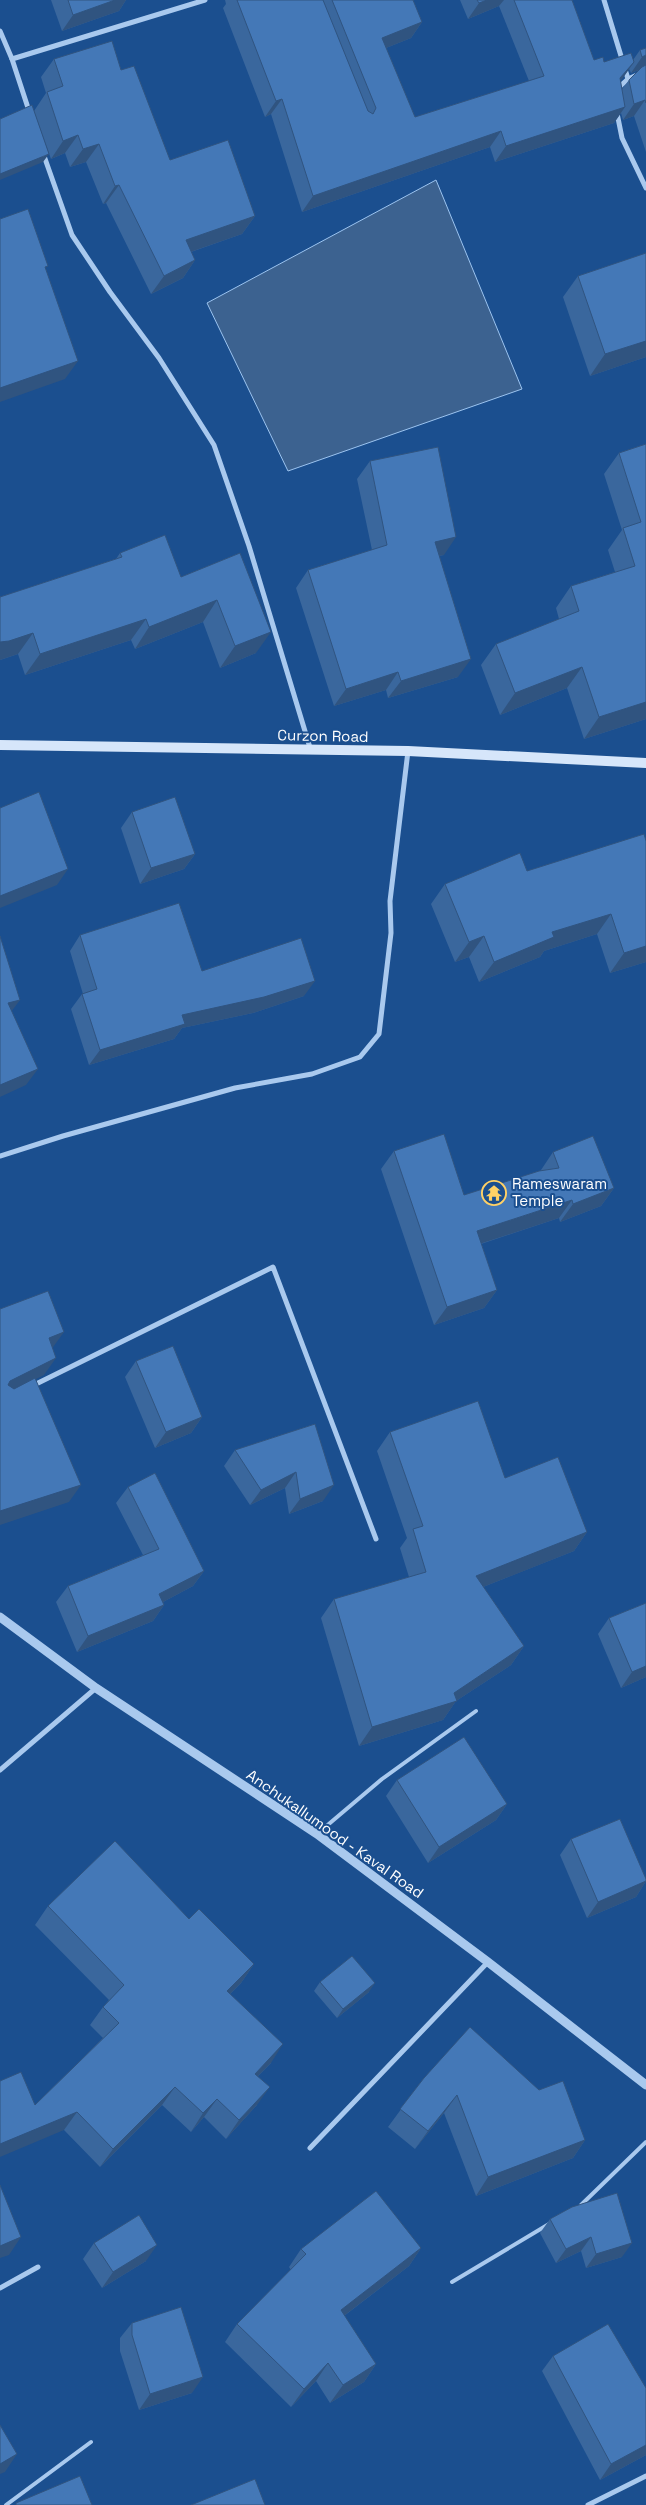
<svg xmlns="http://www.w3.org/2000/svg" width="646" height="2505" font-family="'Space Grotesk',sans-serif">
	<rect width="100%" height="100%" fill="#1b4f8f"/>
	<polygon fill="#3c6290" stroke="#9cc4f0" points="436,180 522,389 288,471 207,303"/>
	<g fill="none" stroke-linecap="round" stroke-linejoin="round">
		<g stroke="#a9c9ee" stroke-width="4">
			<polyline points="317,1834 382,1779 476,1711"/>
			<polyline points="581,2205 646,2142"/>
			<polyline points="452,2282 549,2224"/>
			<polyline points="6,2505 91,2442"/>
		</g>
		<g stroke="#a9c9ee" stroke-width="5">
			<polyline points="604,0 628,79"/>
			<polyline points="0,31 12,59 30,114"/>
			<polyline points="12,59 205,0"/>
			<polyline points="617,89 628,79 646,71"/>
			<polyline points="617,113 622,138 646,188"/>
			<polyline points="43,153 72,235 110,292 159,358 214,445 249,546 311,751"/>
			<polyline points="0,1156 63,1136 235,1088 312,1074 360,1057 379,1034 391,933 390,901 408,751"/>
			<polyline points="32,1386 273,1267 376,1539"/>
			<polyline points="0,1770 96,1688"/>
			<polyline points="310,2148 488,1962"/>
			<polyline points="0,2288 38,2267"/>
			<polyline points="588,2505 646,2476"/>
		</g>
		<polyline stroke="#a9c9ee" stroke-width="9" points="0,1617 96,1688 317,1834 488,1962 646,2085"/>
		<polyline stroke="#d6e6fa" stroke-width="10" points="0,745 408,751 646,763"/>
	</g>
	<g fill="#3a679d" fill-rule="evenodd">
		<polygon points="51,0 126,0 119,11 62,31"/>
		<path d="M225 0H413L422 22 411 38 386 48 415 117 529 81 499 6 468 19 460 0H572L594 60 604 62 633 60 640 50 646 48V152L634 116 623 120 621 113 614 123 495 162 490 147 302 212 271 114 265 117 223 8 226 4ZM629 69 631 73 639 70 629 80 622 89 620 81Z"/>
		<polygon points="54,59 121,70 170,160 255,216 242,234 191,252 195,260 183,278 151,294 106,203 103,204 86,162 70,167 65,153 51,159 34,111 46,93 41,77"/>
		<polygon points="578,276 646,357 590,376 563,297"/>
		<polygon points="646,444 646,719 584,739 567,688 500,715 481,665 496,644 559,619 556,608 571,586 615,572 608,550 622,530 604,474 619,453"/>
		<polygon points="370,461 444,555 439,556 458,677 388,698 386,690 334,706 296,588 308,570 372,550 357,479"/>
		<polygon points="120,553 181,577 240,553 256,653 220,668 203,622 135,649 131,640 25,675 18,654 0,660 0,597 116,559"/>
		<polygon points="132,812 195,854 184,869 140,884 121,828"/>
		<polygon points="646,841 646,962 610,973 597,934 544,951 540,957 479,982 469,957 455,962 431,904 445,884 527,871"/>
		<polygon points="80,935 202,971 304,996 253,1013 182,1028 174,1039 89,1065 71,1009 82,994 83,994 70,951"/>
		<polygon points="394,1151 464,1195 541,1171 541,1170 553,1152 614,1188 601,1206 560,1222 559,1218 481,1244 497,1290 484,1308 434,1325 381,1169"/>
		<polygon points="136,1361 202,1417 191,1433 155,1448 125,1377"/>
		<polygon points="315,1424 323,1501 289,1514 285,1488 250,1505 224,1466 235,1450"/>
		<polygon points="390,1432 505,1478 587,1532 574,1551 483,1587 524,1646 511,1665 456,1701 443,1720 359,1746 321,1618 334,1599 409,1577 400,1548 407,1538 377,1451"/>
		<polygon points="128,1487 204,1571 193,1586 163,1602 164,1605 153,1621 77,1652 56,1602 68,1586 143,1555 116,1503"/>
		<polygon points="646,1603 646,1677 621,1688 598,1634 609,1618"/>
		<polygon points="397,1780 507,1804 496,1820 428,1863 386,1796"/>
		<polygon points="571,1839 646,1881 636,1897 587,1918 560,1855"/>
		<polygon points="48,1906 189,1919 254,1964 241,1983 230,1994 271,2063 258,2076 257,2105 226,2139 204,2117 191,2132 162,2105 100,2167 64,2130 35,2105 103,2038 90,2025 103,2007 109,2000 35,1925"/>
		<polygon points="320,1982 369,1992 337,2018 314,1991"/>
		<polygon points="424,2078 585,2140 573,2158 476,2196 444,2113 415,2149 388,2127"/>
		<polygon points="572,2207 622,2257 586,2268 581,2251 556,2263 540,2233 550,2219"/>
		<polygon points="94,2243 146,2261 102,2288 83,2259"/>
		<polygon points="421,2248 409,2266 344,2316 376,2364 364,2382 330,2403 316,2381 291,2407 225,2342 237,2324 291,2270 289,2267 301,2249"/>
		<polygon points="132,2323 192,2393 139,2410 120,2351 120,2338"/>
		<polygon points="553,2356 646,2388 646,2455 600,2480 542,2371"/>
	</g>
	<g fill="#305480">
		<polygon points="115,0 126,0 119,11 62,31 73,15"/>
		<polygon points="487,0 504,0 499,6 468,19 479,3"/>
		<polygon points="422,22 411,38 371,54 382,38"/>
		<polygon points="646,55 646,67 631,73 642,57"/>
		<polygon points="634,62 623,78 609,93 620,78"/>
		<polygon points="282,99 271,114 265,117 276,101"/>
		<polygon points="645,100 634,116 623,120 634,104"/>
		<polygon points="625,107 614,123 495,162 506,146"/>
		<polygon points="501,131 490,147 302,212 313,196"/>
		<polygon points="78,135 65,153 51,159 63,141"/>
		<polygon points="99,144 86,162 70,167 83,149"/>
		<polygon points="49,154 43,162 0,180 0,174"/>
		<polygon points="119,185 106,203 103,204 115,186"/>
		<polygon points="255,216 242,234 173,258 186,240"/>
		<polygon points="195,260 183,278 151,294 164,276"/>
		<polygon points="646,341 646,357 590,376 605,354"/>
		<polygon points="78,361 65,379 0,402 0,388"/>
		<polygon points="456,537 444,555 423,559 435,542"/>
		<polygon points="217,600 203,622 135,649 149,627"/>
		<polygon points="146,619 131,640 25,675 40,654"/>
		<polygon points="271,632 256,653 220,668 235,646"/>
		<polygon points="33,633 18,654 0,660 0,642"/>
		<polygon points="471,659 458,677 388,698 401,681"/>
		<polygon points="582,667 567,688 500,715 515,693"/>
		<polygon points="398,672 386,690 334,706 346,689"/>
		<polygon points="646,702 646,719 584,739 599,717"/>
		<polygon points="195,854 184,869 140,884 151,868"/>
		<polygon points="68,869 57,885 0,908 0,896"/>
		<polygon points="611,914 597,934 544,951 540,957 479,982 494,962 552,932"/>
		<polygon points="484,936 469,957 455,962 469,942"/>
		<polygon points="646,946 646,962 610,973 624,953"/>
		<polygon points="315,981 304,996 253,1013 182,1028 174,1039 89,1065 100,1050 182,1015"/>
		<polygon points="20,1000 8,1016 8,1003"/>
		<polygon points="38,1069 26,1085 0,1097 0,1085"/>
		<polygon points="614,1188 601,1206 560,1222 573,1204"/>
		<polygon points="572,1200 559,1218 464,1249 477,1231"/>
		<polygon points="497,1290 484,1308 434,1325 447,1307"/>
		<polygon points="64,1332 51,1350 49,1338"/>
		<polygon points="56,1358 44,1375 0,1397 10,1381"/>
		<polygon points="202,1417 191,1433 155,1448 166,1432"/>
		<polygon points="296,1472 285,1488 250,1505 261,1490"/>
		<polygon points="81,1485 69,1502 0,1525 0,1511"/>
		<polygon points="334,1485 323,1501 289,1514 300,1499"/>
		<polygon points="587,1532 574,1551 463,1595 476,1576"/>
		<polygon points="204,1571 193,1586 148,1610 159,1594"/>
		<polygon points="164,1605 153,1621 77,1652 88,1636"/>
		<polygon points="524,1646 511,1665 456,1701 443,1720 359,1746 372,1727 454,1693"/>
		<polygon points="646,1666 646,1677 621,1688 632,1672"/>
		<polygon points="507,1804 496,1820 428,1863 439,1847"/>
		<polygon points="646,1881 636,1897 587,1918 598,1902"/>
		<polygon points="254,1964 241,1983 214,2010 227,1991"/>
		<polygon points="375,1983 369,1992 337,2018 343,2009"/>
		<polygon points="283,2044 271,2063 242,2092 255,2074"/>
		<polygon points="175,2087 162,2105 100,2167 113,2149"/>
		<polygon points="270,2087 257,2105 226,2139 239,2120"/>
		<polygon points="457,2095 444,2113 415,2149 428,2131"/>
		<polygon points="217,2099 204,2117 191,2132 203,2113"/>
		<polygon points="77,2112 64,2130 0,2157 0,2144"/>
		<polygon points="585,2140 573,2158 476,2196 488,2177"/>
		<polygon points="21,2237 9,2255 0,2258 0,2246"/>
		<polygon points="591,2237 581,2251 556,2263 566,2249"/>
		<polygon points="632,2243 622,2257 586,2268 596,2254"/>
		<polygon points="157,2245 146,2261 102,2288 113,2272"/>
		<polygon points="421,2248 409,2266 328,2328 341,2310"/>
		<polygon points="328,2363 316,2381 291,2407 304,2389"/>
		<polygon points="376,2364 364,2382 330,2403 343,2385"/>
		<polygon points="203,2377 192,2393 139,2410 150,2394"/>
		<polygon points="646,2445 646,2455 600,2480 611,2464"/>
		<polygon points="17,2454 5,2472 0,2474 0,2464"/>
	</g>
	<g fill="#4478b7" stroke="#305480">
		<polygon points="68,0 115,0 73,15"/>
		<polygon points="237,0 323,0 368,111 373,114 376,108 332,0 413,0 422,22 382,38 415,117 544,76 514,0 572,0 594,60 603,57 604,62 631,53 634,62 620,78 625,107 506,146 501,131 313,196 282,99 276,101"/>
		<polygon points="477,0 487,0 479,3"/>
		<polygon points="112,41 121,70 134,66 170,160 228,140 255,216 186,240 195,260 164,276 119,185 115,186 99,144 83,149 78,135 63,141 47,92 63,86 54,59"/>
		<polygon points="646,48 646,55 642,57 640,50"/>
		<polygon points="646,65 646,103 645,100 634,104 629,80 642,67"/>
		<polygon points="32,105 49,154 0,174 0,119"/>
		<polygon points="28,209 48,266 45,267 78,361 0,388 0,219"/>
		<polygon points="646,253 646,341 605,354 578,276"/>
		<polygon points="646,444 646,702 599,717 582,667 515,693 496,644 579,611 571,586 635,566 623,528 641,522 619,453"/>
		<polygon points="438,447 456,537 435,542 471,659 401,681 398,672 346,689 308,570 387,545 370,461"/>
		<polygon points="165,535 181,577 240,553 271,632 235,646 217,600 149,627 146,619 40,654 33,633 9,641 0,642 0,597 122,557 120,553"/>
		<polygon points="39,792 68,869 0,896 0,808"/>
		<polygon points="175,797 195,854 151,868 132,812"/>
		<polygon points="644,834 646,841 646,946 624,953 611,914 552,932 554,937 494,962 484,936 469,942 445,884 520,853 527,871"/>
		<polygon points="179,903 202,971 301,938 315,981 264,997 182,1015 185,1024 100,1050 82,994 97,989 80,935"/>
		<polygon points="0,936 20,1000 8,1003 38,1069 0,1085"/>
		<polygon points="444,1134 464,1195 539,1171 559,1168 553,1152 593,1136 614,1188 573,1204 572,1200 477,1231 497,1290 447,1307 394,1151"/>
		<polygon points="48,1291 64,1332 49,1338 56,1358 10,1381 8,1385 14,1389 35,1378 81,1485 0,1511 0,1309"/>
		<polygon points="173,1346 202,1417 166,1432 136,1361"/>
		<polygon points="478,1401 505,1478 558,1457 587,1532 476,1576 524,1646 454,1693 457,1701 372,1727 334,1599 426,1572 413,1529 423,1526 390,1432"/>
		<polygon points="315,1424 334,1485 300,1499 296,1472 261,1490 235,1450"/>
		<polygon points="155,1473 204,1571 159,1594 164,1605 88,1636 68,1586 159,1549 128,1487"/>
		<polygon points="646,1603 646,1666 632,1672 609,1618"/>
		<polygon points="464,1737 507,1804 439,1847 397,1780"/>
		<polygon points="620,1819 646,1879 646,1881 598,1902 571,1839"/>
		<polygon points="115,1841 189,1919 199,1909 254,1964 227,1991 283,2044 255,2074 270,2087 239,2120 217,2099 203,2113 175,2087 113,2149 77,2112 0,2144 0,2081 21,2072 35,2105 119,2023 103,2007 124,1985 48,1906"/>
		<polygon points="352,1956 375,1983 343,2009 320,1982"/>
		<polygon points="470,2027 539,2090 563,2081 585,2140 488,2177 457,2095 428,2131 400,2109 424,2078"/>
		<polygon points="0,2185 21,2237 0,2246"/>
		<polygon points="376,2191 421,2248 341,2310 376,2364 343,2385 328,2363 304,2389 237,2324 306,2254 301,2249"/>
		<polygon points="617,2193 632,2243 596,2254 591,2237 566,2249 550,2219 572,2207"/>
		<polygon points="139,2215 157,2245 113,2272 94,2243"/>
		<polygon points="181,2307 203,2377 150,2394 132,2335 132,2323"/>
		<polygon points="608,2324 646,2388 646,2445 611,2464 553,2356"/>
		<polygon points="0,2425 17,2454 0,2464"/>
		<polygon points="80,2476 92,2505 16,2505 16,2503"/>
		<polygon points="255,2479 265,2505 191,2505"/>
	</g>
	<defs>
		<symbol id="temple-ring" viewBox="-11 -11 22 22"><circle r="9.5" fill="#1b4f8f" stroke="#ffd166" stroke-width="1.5"/><path d="M0-6L5-2H3V0L6.5 2.5H4V6H1.5V3h-3V6H-4V2.5H-6.5L-3 0V-2H-5Z" fill="#ffd166"/></symbol>
	</defs>
	<g fill-rule="evenodd">
		<use href="#temple-ring" x="480" y="1179" width="28" height="28"/>
	</g>
	<g text-anchor="middle" stroke-width="4" stroke-linejoin="round" paint-order="stroke">
		<g font-size="15" fill="#fff" stroke="#1b4f8f">
			<text transform="translate(323 736) rotate(1)" y="5">Curzon Road</text>
			<text transform="translate(335 1834) rotate(35)" y="5">Anchukallumood - Kaval Road</text>
		</g>
		<g font-size="15" fill="#fff" stroke="#1b4f8f" text-anchor="start">
			<text x="512" y="1189">Rameswaram<tspan x="512" dy="17">Temple</tspan></text>
		</g>
	</g>
</svg>
